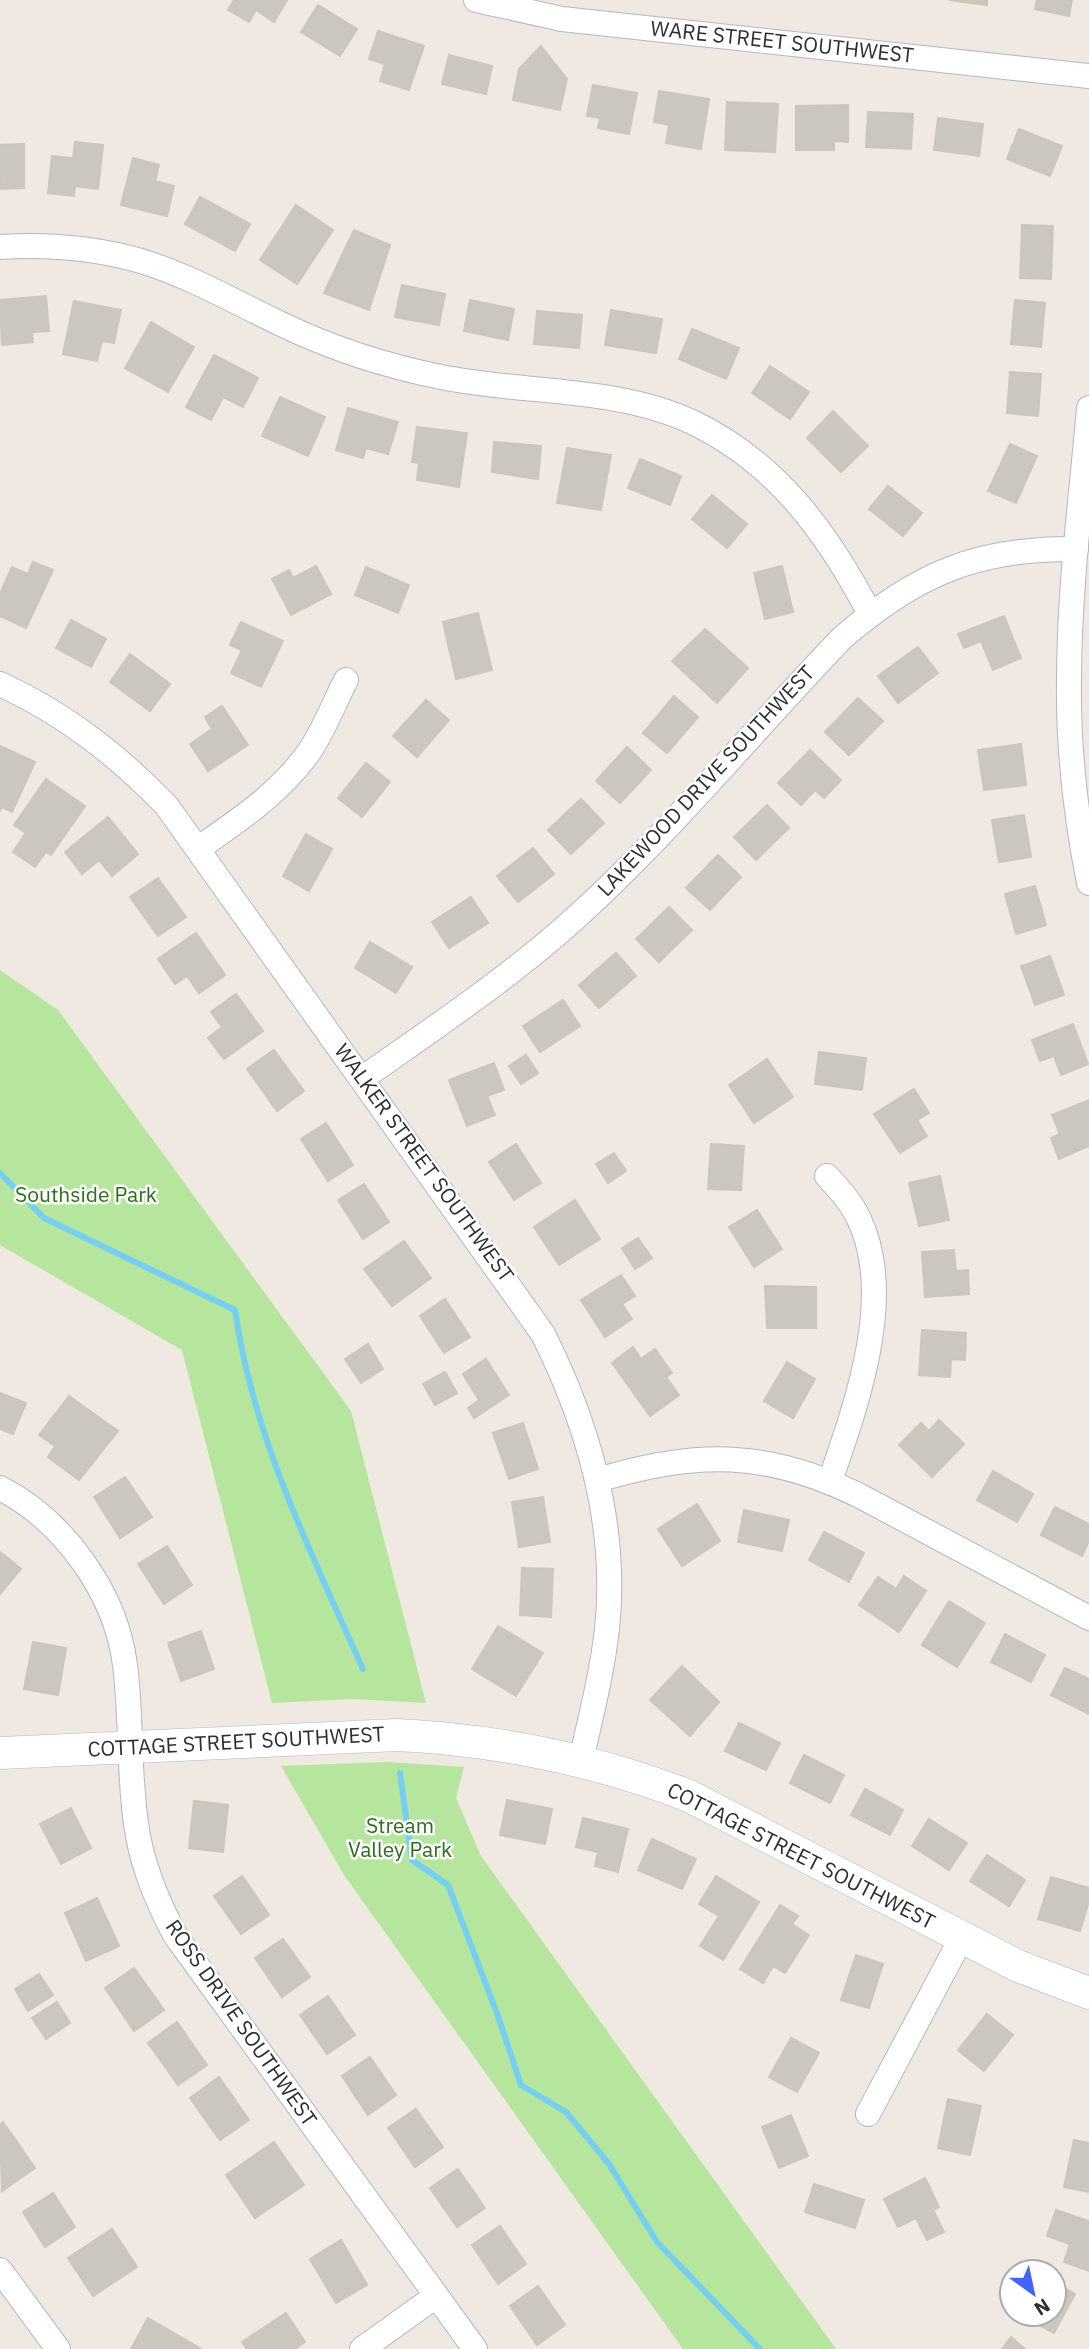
<svg xmlns="http://www.w3.org/2000/svg" width="1089" height="2349" font-family="'IBM Plex Sans',sans-serif">
	<rect width="100%" height="100%" fill="#efe9e1"/>
	<g fill="#b6e59e">
		<polygon points="0,970 58,1010 351,1411 426,1703 351,1699 272,1703 182,1350 0,1245"/>
		<polygon points="387,1762 464,1767 456,1798 481,1856 836,2349 683,2349 344,1875 281,1766"/>
	</g>
	<g fill="none" stroke-linecap="round" stroke-linejoin="round">
		<g stroke="#75cff0" stroke-width="6">
			<path d="M0 1173 44 1218 235 1310C253 1437 311 1553 363 1669"/>
			<polyline points="400,1773 412,1860 448,1885 498,2016 521,2085 566,2112 609,2164 657,2242 760,2349"/>
		</g>
	</g>
	<g fill="#cbc7bf" stroke="#cbc5ba" stroke-width="2">
		<polygon points="234,0 287,0 274,22 256,10 249,22 228,10"/>
		<polygon points="949,0 987,0 987,5"/>
		<polygon points="1037,0 1072,0 1069,16 1035,9"/>
		<polygon points="318,5 357,29 340,56 301,32"/>
		<polygon points="378,31 424,46 409,90 380,81 385,64 369,59"/>
		<polygon points="541,46 567,79 560,110 513,100 519,69"/>
		<polygon points="449,55 492,66 486,94 442,84"/>
		<polygon points="593,85 637,93 629,134 598,128 600,118 587,116"/>
		<polygon points="659,91 709,99 701,149 666,143 669,125 654,122"/>
		<polygon points="727,102 778,104 775,152 725,150"/>
		<polygon points="848,105 848,142 834,141 834,150 796,150 796,106"/>
		<polygon points="868,112 913,114 911,149 866,147"/>
		<polygon points="938,118 983,124 979,156 934,150"/>
		<polygon points="1019,129 1062,146 1050,176 1007,159"/>
		<polygon points="75,142 103,145 98,189 75,186 74,196 48,193 52,156 73,158"/>
		<polygon points="24,144 24,188 1,189 0,145"/>
		<polygon points="133,158 159,165 155,181 174,186 167,216 121,205"/>
		<polygon points="200,197 250,224 235,251 185,224"/>
		<polygon points="296,205 333,230 297,284 260,260"/>
		<polygon points="1022,225 1053,226 1051,279 1020,278"/>
		<polygon points="354,230 390,245 369,310 324,293"/>
		<polygon points="402,285 445,294 439,325 395,317"/>
		<polygon points="46,296 49,331 32,332 33,342 2,345 0,300"/>
		<polygon points="470,300 514,309 508,340 464,331"/>
		<polygon points="1015,300 1045,303 1041,347 1011,344"/>
		<polygon points="74,301 121,310 114,343 102,341 97,361 63,354"/>
		<polygon points="611,310 662,319 656,353 605,345"/>
		<polygon points="537,311 582,315 579,348 534,344"/>
		<polygon points="151,322 194,347 168,392 125,368"/>
		<polygon points="692,329 739,348 726,379 679,359"/>
		<polygon points="214,355 258,378 243,407 223,397 211,420 186,407"/>
		<polygon points="770,366 809,392 790,419 752,393"/>
		<polygon points="1010,372 1041,374 1038,416 1007,413"/>
		<polygon points="280,397 325,417 308,456 262,436"/>
		<polygon points="348,408 398,422 388,454 366,448 363,458 336,450"/>
		<polygon points="833,411 868,446 841,472 807,438"/>
		<polygon points="417,427 467,433 459,487 417,480 419,463 412,462"/>
		<polygon points="494,442 541,446 538,479 492,472"/>
		<polygon points="1010,444 1037,456 1016,503 988,491"/>
		<polygon points="567,448 611,455 601,510 557,503"/>
		<polygon points="640,459 681,476 670,505 628,488"/>
		<polygon points="888,486 922,513 903,536 869,509"/>
		<polygon points="712,495 747,524 727,548 692,519"/>
		<polygon points="33,562 53,570 26,628 0,616 0,594 12,567 28,574"/>
		<polygon points="316,566 331,594 291,615 272,579 289,570 293,578"/>
		<polygon points="782,566 793,612 765,619 754,573"/>
		<polygon points="366,567 409,585 398,613 355,595"/>
		<polygon points="478,613 492,670 456,679 443,622"/>
		<polygon points="1004,616 1021,658 993,670 981,641 964,648 958,634"/>
		<polygon points="71,620 106,639 91,667 56,648"/>
		<polygon points="241,622 283,641 261,687 231,673 242,650 230,645"/>
		<polygon points="705,629 748,668 717,703 672,661"/>
		<polygon points="918,647 938,673 898,703 878,676"/>
		<polygon points="130,654 170,684 150,711 110,682"/>
		<polygon points="674,696 698,717 667,753 643,733"/>
		<polygon points="858,698 883,721 849,755 825,732"/>
		<polygon points="426,700 449,720 417,757 393,736"/>
		<polygon points="222,706 248,745 208,771 190,744 212,729 205,717"/>
		<polygon points="1021,744 1026,785 984,790 978,750"/>
		<polygon points="0,746 35,762 12,812 2,807 0,811"/>
		<polygon points="627,747 651,770 620,803 596,781"/>
		<polygon points="810,750 841,780 824,798 815,790 801,805 778,783"/>
		<polygon points="366,763 390,782 362,817 338,798"/>
		<polygon points="46,779 85,806 51,855 46,852 35,867 13,852 26,833 14,825"/>
		<polygon points="581,799 604,823 571,854 548,830"/>
		<polygon points="767,805 789,828 756,860 734,837"/>
		<polygon points="1024,815 1031,857 999,862 992,820"/>
		<polygon points="108,817 138,854 112,876 99,860 82,874 65,852"/>
		<polygon points="306,834 332,849 309,891 283,876"/>
		<polygon points="533,848 554,874 518,902 497,876"/>
		<polygon points="718,855 741,877 710,910 686,888"/>
		<polygon points="158,878 186,917 158,936 130,897"/>
		<polygon points="1035,886 1046,925 1016,934 1005,894"/>
		<polygon points="471,897 488,923 449,948 432,922"/>
		<polygon points="669,907 692,930 659,962 636,939"/>
		<polygon points="196,933 225,975 199,993 187,976 175,984 158,959"/>
		<polygon points="370,942 412,967 396,993 355,968"/>
		<polygon points="616,953 636,976 599,1008 579,985"/>
		<polygon points="1050,956 1064,995 1035,1005 1021,966"/>
		<polygon points="236,994 263,1031 224,1059 208,1038 222,1027 211,1012"/>
		<polygon points="563,1000 580,1026 540,1052 523,1026"/>
		<polygon points="1073,1024 1088,1064 1061,1075 1054,1056 1040,1061 1032,1040"/>
		<polygon points="274,1050 304,1091 277,1111 247,1069"/>
		<polygon points="819,1052 866,1058 862,1090 815,1084"/>
		<polygon points="526,1055 538,1073 521,1084 509,1066"/>
		<polygon points="767,1059 793,1097 754,1123 729,1085"/>
		<polygon points="494,1063 504,1090 487,1096 495,1115 467,1126 449,1080"/>
		<polygon points="914,1089 929,1113 917,1120 927,1136 900,1153 874,1114"/>
		<polygon points="1089,1100 1089,1146 1059,1159 1051,1138 1060,1134 1052,1115"/>
		<polygon points="326,1123 353,1165 328,1181 301,1139"/>
		<polygon points="516,1144 541,1183 514,1200 489,1162"/>
		<polygon points="711,1144 744,1146 741,1190 708,1189"/>
		<polygon points="614,1153 626,1171 608,1183 596,1164"/>
		<polygon points="940,1176 949,1220 919,1226 909,1183"/>
		<polygon points="364,1184 389,1222 363,1239 338,1200"/>
		<polygon points="575,1200 600,1239 559,1265 534,1227"/>
		<polygon points="757,1210 782,1249 754,1267 729,1227"/>
		<polygon points="638,1238 652,1258 635,1269 622,1248"/>
		<polygon points="404,1241 431,1278 392,1306 364,1269"/>
		<polygon points="954,1250 956,1271 968,1270 969,1294 925,1297 922,1252"/>
		<polygon points="621,1275 635,1296 622,1304 632,1319 605,1337 581,1300"/>
		<polygon points="765,1286 816,1287 816,1328 767,1328"/>
		<polygon points="445,1299 470,1337 444,1353 420,1316"/>
		<polygon points="922,1330 966,1333 965,1360 951,1359 950,1377 919,1375"/>
		<polygon points="368,1344 383,1369 361,1383 345,1359"/>
		<polygon points="633,1347 641,1359 655,1349 672,1373 666,1377 679,1395 650,1416 612,1363"/>
		<polygon points="486,1359 509,1395 474,1418 468,1408 479,1400 463,1374"/>
		<polygon points="787,1362 815,1379 793,1418 764,1401"/>
		<polygon points="445,1372 457,1393 435,1405 423,1384"/>
		<polygon points="0,1393 26,1403 13,1434 0,1429"/>
		<polygon points="69,1396 118,1431 79,1480 48,1457 55,1446 39,1435"/>
		<polygon points="939,1420 964,1444 932,1477 899,1445 921,1423 929,1431"/>
		<polygon points="523,1423 538,1469 509,1479 493,1433"/>
		<polygon points="993,1471 1033,1494 1017,1522 977,1500"/>
		<polygon points="125,1477 152,1517 120,1538 94,1497"/>
		<polygon points="543,1497 550,1542 519,1547 512,1502"/>
		<polygon points="697,1504 720,1541 682,1566 658,1529"/>
		<polygon points="1055,1507 1089,1524 1089,1541 1082,1556 1041,1535"/>
		<polygon points="744,1510 789,1520 782,1551 738,1542"/>
		<polygon points="824,1532 864,1553 849,1582 809,1560"/>
		<polygon points="167,1546 192,1585 164,1604 138,1564"/>
		<polygon points="0,1552 21,1569 0,1594"/>
		<polygon points="522,1568 553,1569 551,1617 520,1615"/>
		<polygon points="904,1576 926,1591 899,1632 859,1605 878,1577 896,1589"/>
		<polygon points="949,1601 985,1623 957,1667 922,1645"/>
		<polygon points="498,1626 543,1653 516,1696 472,1669"/>
		<polygon points="201,1631 214,1669 181,1681 168,1643"/>
		<polygon points="1005,1634 1045,1655 1031,1682 991,1662"/>
		<polygon points="33,1642 66,1648 58,1695 24,1689"/>
		<polygon points="682,1666 719,1702 690,1736 650,1700"/>
		<polygon points="1065,1668 1089,1679 1089,1714 1051,1695"/>
		<polygon points="739,1723 780,1743 766,1770 725,1751"/>
		<polygon points="804,1755 844,1775 830,1803 790,1783"/>
		<polygon points="865,1789 903,1810 890,1835 851,1815"/>
		<polygon points="507,1800 552,1809 545,1844 500,1835"/>
		<polygon points="194,1801 228,1805 223,1852 189,1848"/>
		<polygon points="71,1808 91,1848 61,1864 40,1824"/>
		<polygon points="583,1818 628,1829 618,1872 595,1866 598,1852 576,1847"/>
		<polygon points="929,1819 967,1843 949,1870 912,1846"/>
		<polygon points="652,1839 696,1859 682,1889 638,1870"/>
		<polygon points="987,1855 1025,1880 1009,1906 970,1881"/>
		<polygon points="242,1876 269,1915 241,1934 214,1896"/>
		<polygon points="716,1876 759,1902 723,1960 700,1946 719,1916 699,1904"/>
		<polygon points="1051,1877 1089,1888 1089,1901 1080,1931 1038,1919"/>
		<polygon points="97,1898 119,1946 86,1961 65,1913"/>
		<polygon points="780,1905 798,1916 792,1924 809,1935 785,1973 773,1966 763,1983 740,1969"/>
		<polygon points="283,1939 310,1977 282,1997 255,1958"/>
		<polygon points="856,1955 883,1964 869,2008 841,2000"/>
		<polygon points="134,1968 164,2010 134,2031 105,1988"/>
		<polygon points="39,1974 53,1995 28,2011 15,1989"/>
		<polygon points="328,1996 355,2035 327,2054 300,2015"/>
		<polygon points="57,2002 70,2023 46,2039 32,2018"/>
		<polygon points="987,2014 1013,2035 984,2071 958,2050"/>
		<polygon points="177,2022 207,2065 178,2085 148,2043"/>
		<polygon points="791,2038 819,2053 797,2092 769,2077"/>
		<polygon points="370,2057 396,2095 368,2115 342,2076"/>
		<polygon points="219,2077 249,2120 220,2140 190,2098"/>
		<polygon points="948,2099 981,2106 970,2155 938,2148"/>
		<polygon points="416,2109 443,2147 415,2167 388,2128"/>
		<polygon points="791,2115 808,2156 779,2168 762,2127"/>
		<polygon points="3,2122 35,2168 2,2191 0,2125"/>
		<polygon points="1074,2140 1089,2143 1089,2192 1064,2187"/>
		<polygon points="274,2142 304,2185 255,2218 226,2175"/>
		<polygon points="458,2169 485,2208 457,2227 430,2188"/>
		<polygon points="925,2178 939,2207 933,2210 944,2232 927,2240 916,2218 898,2227 884,2199"/>
		<polygon points="814,2184 864,2200 855,2228 805,2212"/>
		<polygon points="53,2193 75,2227 45,2247 23,2212"/>
		<polygon points="1056,2210 1089,2221 1089,2271 1064,2262 1070,2244 1047,2236"/>
		<polygon points="500,2226 526,2264 498,2284 472,2245"/>
		<polygon points="112,2229 137,2267 93,2296 68,2258"/>
		<polygon points="341,2240 367,2285 336,2303 310,2259"/>
		<polygon points="1054,2282 1075,2294 1054,2333 1023,2317 1054,2314"/>
		<polygon points="538,2286 565,2325 537,2345 510,2306"/>
		<polygon points="286,2313 305,2342 295,2349 247,2349 242,2342"/>
		<polygon points="148,2318 201,2349 131,2349"/>
		<polygon points="1011,2337 1025,2349 1002,2349"/>
	</g>
	<g fill="none" stroke-linecap="round" stroke-linejoin="round">
		<defs>
			<g id="minor">
				<polyline points="476,0 562,19 1089,76"/>
				<path d="M0 247C48 244 95 248 141 261 190 276 235 302 281 324 331 348 386 366 441 377 524 394 617 386 694 423 777 463 829 535 870 614"/>
				<path d="M1089 408C1081 499 1069 590 1069 681 1068 749 1076 817 1089 883"/>
				<path d="M0 684C65 714 116 754 166 805L543 1334C589 1426 618 1525 607 1629 602 1673 591 1716 581 1760"/>
				<path d="M199 848C239 820 280 793 309 752 324 730 334 703 346 680"/>
				<path d="M363 1078C431 1030 500 984 563 929 663 841 749 735 842 638 916 574 977 548 1076 549"/>
				<path d="M827 1176C839 1189 851 1202 859 1219 896 1296 856 1406 830 1481"/>
				<path d="M598 1480C697 1450 768 1450 862 1497L1089 1618"/>
				<path d="M0 1488C64 1521 116 1593 125 1665 132 1719 128 1776 137 1830 143 1868 157 1901 175 1935L475 2349"/>
				<polyline points="868,2114 962,1937"/>
				<polyline points="0,2270 58,2349"/>
				<polyline points="362,2349 436,2296"/>
			</g>
			<path id="tertiary" d="M0 1753 397 1735C499 1740 594 1759 689 1796L1018 1966 1089 1993"/>
		</defs>
		<use href="#minor" stroke="#b4b7c1" stroke-width="26"/>
		<use href="#tertiary" stroke="#b4b7c1" stroke-width="33"/>
		<use href="#minor" stroke="#fff" stroke-width="24"/>
		<use href="#tertiary" stroke="#fff" stroke-width="32"/>
	</g>
	<g text-anchor="middle" stroke-width="5" stroke-linejoin="round" paint-order="stroke">
		<g font-size="21" fill="#2e2e2e" stroke="#fff">
			<text transform="translate(782 42) rotate(6)" y="7">WARE STREET SOUTHWEST</text>
			<text transform="translate(706 781) rotate(-47)" y="7">LAKEWOOD DRIVE SOUTHWEST</text>
			<text transform="translate(424 1163) rotate(54)" y="7">WALKER STREET SOUTHWEST</text>
			<text transform="translate(236 1742) rotate(-3)" y="7">COTTAGE STREET SOUTHWEST</text>
			<text transform="translate(801 1856) rotate(27)" y="7">COTTAGE STREET SOUTHWEST</text>
			<text transform="translate(241 2023) rotate(55)" y="7">ROSS DRIVE SOUTHWEST</text>
		</g>
		<g font-size="21" fill="#2c6e1b" stroke="#fff">
			<text x="86" y="1202">Southside Park</text>
			<text x="400" y="1833">Stream<tspan x="400" dy="24">Valley Park</tspan></text>
		</g>
	</g>
	<g transform="translate(1033 2293) rotate(147)"><circle r="33" fill="#ffffff" stroke="#ababab" stroke-width="2"/>
	<path d="M0-5L12 26L0 18L-12 26Z" fill="#4264fb"/>
	<text y="-10" font-size="19" font-weight="bold" text-anchor="middle" fill="#2e2e2e">N</text>
	</g>
</svg>
